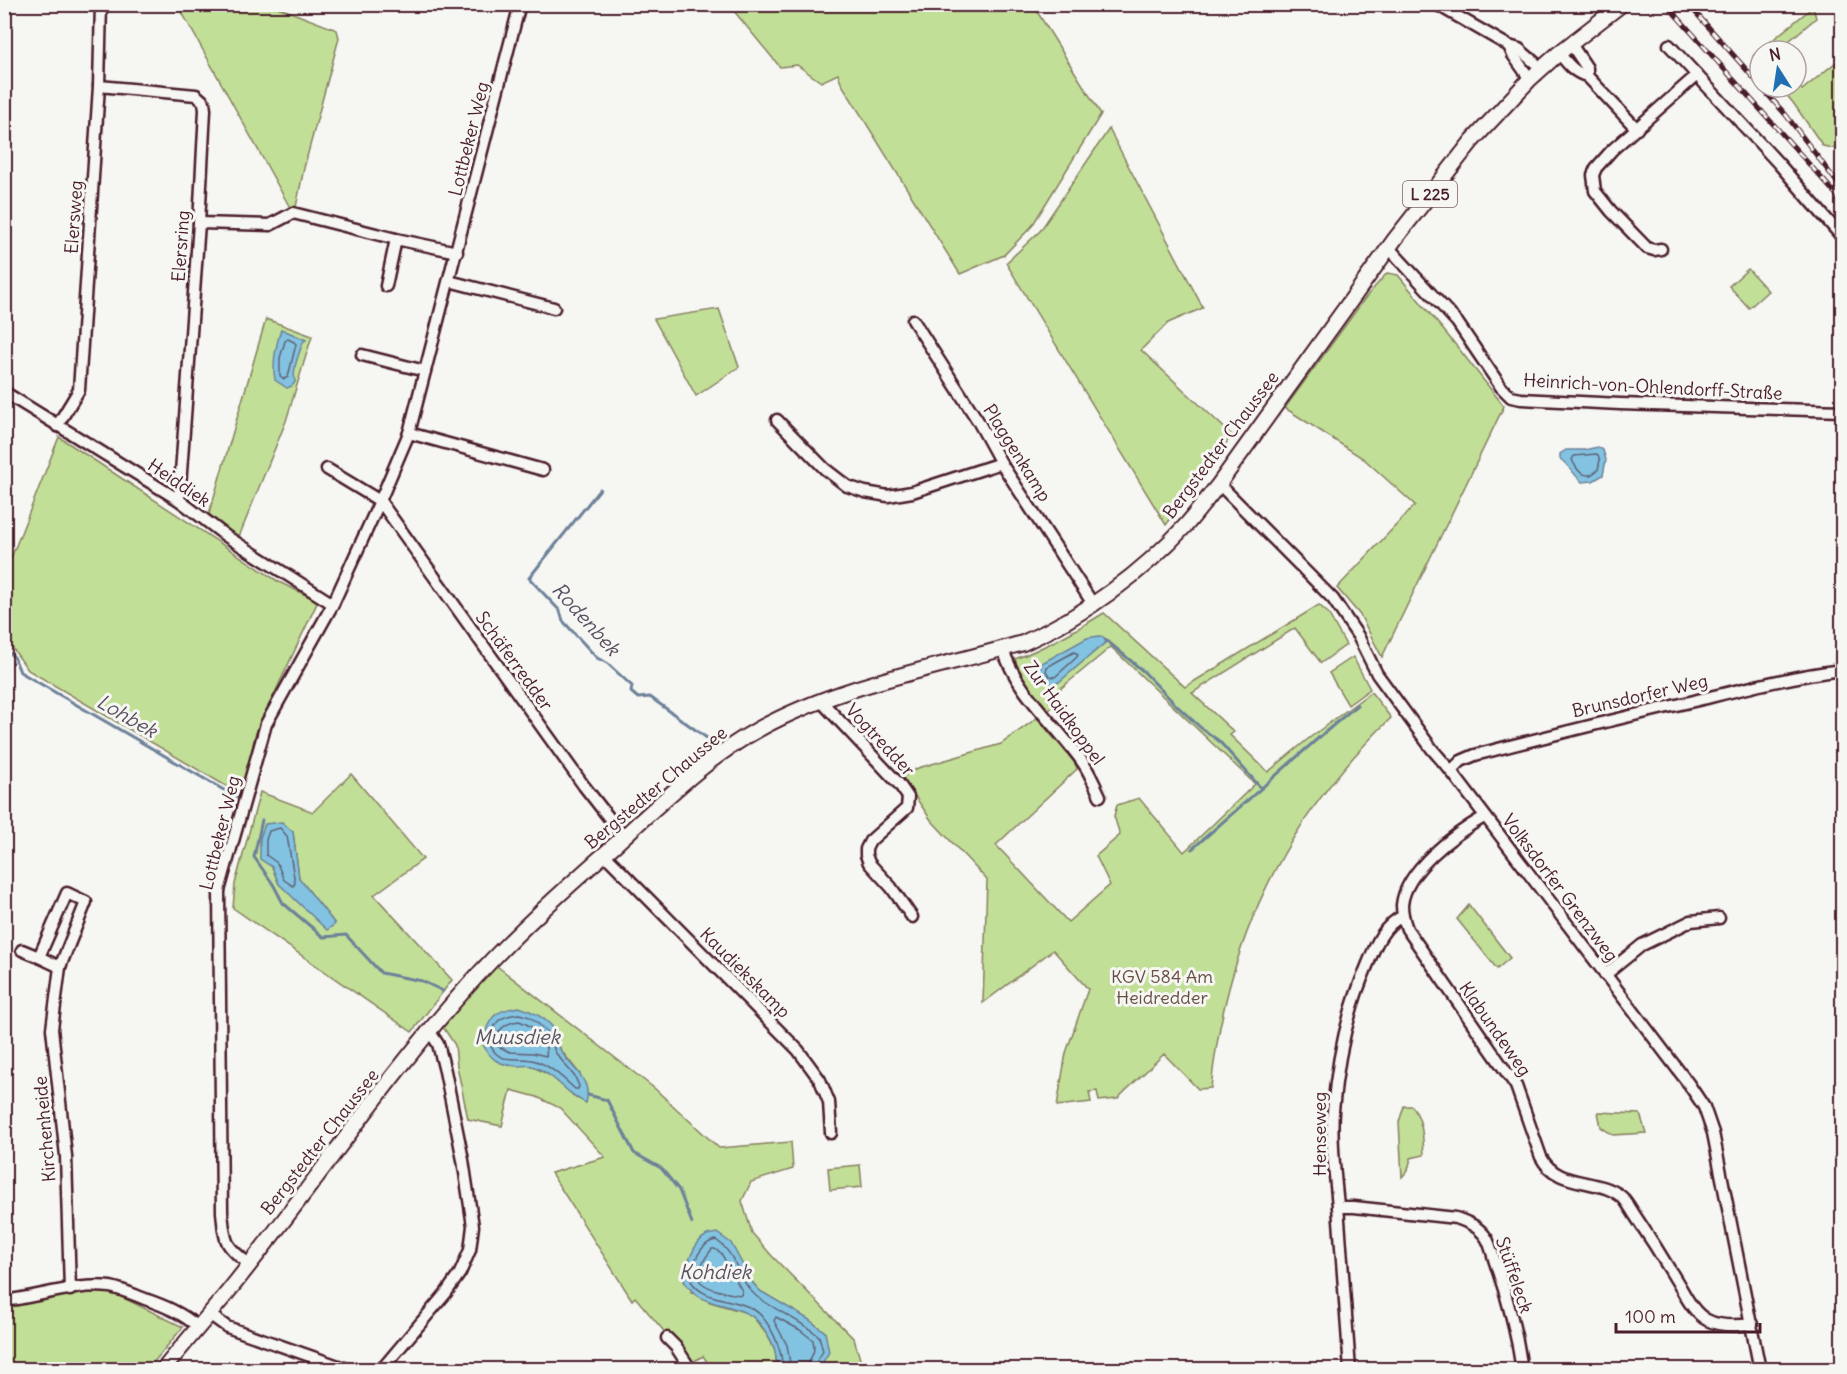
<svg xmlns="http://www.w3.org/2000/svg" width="1847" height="1374" font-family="Delius,sans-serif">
	<rect width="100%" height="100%" fill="#f6f6f2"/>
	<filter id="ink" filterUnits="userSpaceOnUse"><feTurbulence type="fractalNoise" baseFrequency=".0167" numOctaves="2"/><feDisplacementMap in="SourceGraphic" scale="12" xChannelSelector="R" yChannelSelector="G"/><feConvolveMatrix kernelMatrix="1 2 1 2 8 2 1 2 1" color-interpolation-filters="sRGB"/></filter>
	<g filter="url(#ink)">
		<g fill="#c2df97" stroke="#867f61" stroke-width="1.5" fill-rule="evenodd">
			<polygon points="178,5 272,5 337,30 339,38 304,168 296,207 296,214 293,213"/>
			<polygon points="729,5 1033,5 1101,114 1032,226 1004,255 960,274 841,83 838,74 821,82 797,65 780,67"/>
			<polygon points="1813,7 1816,18 1777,51 1760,51 1760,64 1753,56"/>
			<polygon points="1835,63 1842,68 1837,149 1823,146 1794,104 1780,87 1796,87 1796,84 1802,90"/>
			<polygon points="1109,129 1203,308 1168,323 1141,350 1232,435 1166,525 1006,263 1040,231"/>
			<polygon points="1748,269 1768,291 1749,308 1729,286"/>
			<polygon points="1387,273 1398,275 1459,349 1504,406 1382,657 1360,615 1337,588 1415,505 1364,459 1285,408 1366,297"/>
			<polygon points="719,309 739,367 696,396 654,319"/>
			<polygon points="266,319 312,336 286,421 238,539 209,514"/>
			<polygon points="59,437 279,582 318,601 255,735 243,796 28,670 11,646 5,642 4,576"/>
			<path d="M1319 605 1328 613 1346 645 1321 663 1295 628 1192 693 1234 732 1230 735 1268 772 1308 739 1371 692 1391 718C1285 820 1226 941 1211 1088L1198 1089 1164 1054 1117 1099 1099 1101 1097 1091 1089 1092 1091 1102 1057 1106 1066 1053 1088 989 1053 950 983 1003 987 880 931 820 902 777 918 768 1001 744 1037 718 1075 763 1077 769 996 845 1068 922 1110 885 1096 856 1120 835 1114 816 1117 805 1139 798 1184 852 1255 784 1111 647 1054 694 1060 701 1049 710C1037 695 1020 678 1015 659 1047 647 1075 631 1104 613L1185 687ZM1106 642 1067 674 1045 681 1040 673Z"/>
			<polygon points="1353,657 1370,689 1348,705 1329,673"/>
			<path d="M351 774 423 859 374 895 452 980 412 1032 233 908 235 884 260 792 313 812ZM293 832 299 878 335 924 279 884 272 867Z"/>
			<polygon points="1469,905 1510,958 1497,969 1457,919"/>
			<path d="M493 963 654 1088 719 1148 791 1142 793 1169 751 1182 742 1201 752 1233 772 1256 854 1339 863 1369H819L823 1365 825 1332 808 1319 760 1291 752 1282 743 1265 691 1292 710 1302 751 1314 767 1335 775 1350 777 1369H712L703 1356 691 1363 635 1297 632 1300 551 1173 605 1157 560 1108 537 1097 511 1090 502 1126 468 1119 457 1066 455 1045 441 1024ZM556 1031 560 1049 580 1074 586 1102 576 1098 553 1077 531 1066Z"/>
			<path d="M1404 1106H1412C1423 1120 1423 1138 1424 1155L1411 1158 1408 1170 1402 1177 1399 1122Z"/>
			<polygon points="1598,1112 1640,1114 1646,1133 1613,1135 1601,1127"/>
			<polygon points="860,1165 862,1187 830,1190 828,1168"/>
			<polygon points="103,1288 183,1327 148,1369 5,1370 5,1306"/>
		</g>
		<g fill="#82c3e2" stroke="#6c8199" stroke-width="1.5">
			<path d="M281 329 306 340 303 342C299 354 292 369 295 382L292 386 287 388 275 380C272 363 276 346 281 329Z"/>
			<path d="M1598 447 1603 450 1606 460 1603 475 1593 481 1582 482C1574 475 1569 465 1560 459V454L1566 450H1584Z"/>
			<polygon points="1099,636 1103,637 1106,642 1059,682 1051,684 1045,681 1040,670 1042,663 1087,638"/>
			<polygon points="282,822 293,832 299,878 335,924 327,930 279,884 272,867 260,859 260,838 265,824"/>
			<path d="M519 1007C532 1011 547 1019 555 1030 559 1035 558 1043 560 1049 570 1069 593 1077 586 1103 566 1094 554 1073 532 1066 528 1065 522 1066 518 1066 498 1065 491 1060 482 1043 490 1018 491 1011 519 1007Z"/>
			<path d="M717 1233 731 1243 752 1282 760 1291 808 1319 825 1332 829 1352 819 1369H777C777 1364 776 1357 775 1351 772 1339 759 1319 748 1314 724 1301 700 1307 684 1281 687 1266 692 1243 707 1235 710 1234 714 1234 717 1233Z"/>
		</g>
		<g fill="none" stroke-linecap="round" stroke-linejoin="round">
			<g stroke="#606174" stroke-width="1.5">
				<polygon points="288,339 294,342 296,344 288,377 284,379 280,376 280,358 285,341"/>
				<path d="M1596 454 1598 455 1600 460 1598 470 1591 475C1580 476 1577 469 1572 460L1574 456Z"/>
				<polygon points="1074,652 1078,654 1077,657 1055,677 1049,676 1046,671 1047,667"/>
				<polygon points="280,828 287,836 295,883 293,886 284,880 277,863 266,855 266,840 269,831"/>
				<path d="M519 1014 530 1017 550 1034 555 1052 575 1077 579 1086 578 1089H575C563 1078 549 1064 532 1060 513 1056 498 1066 489 1042 494 1022 498 1016 519 1014Z"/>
				<path d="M519 1021C534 1026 549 1040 546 1056L533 1053 510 1052 499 1047C492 1032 505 1023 519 1021Z"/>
				<path d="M712 1249H715L721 1253 742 1291 741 1295C731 1294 704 1289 699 1280 695 1272 707 1255 712 1249Z"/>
				<path d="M783 1370C782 1350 771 1320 753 1309 733 1297 704 1302 691 1281 691 1266 700 1242 716 1240 738 1255 738 1281 756 1296 776 1311 800 1320 819 1336L823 1351 815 1365V1370"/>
				<path d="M791 1370 787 1345 774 1321 776 1317 800 1330 813 1340C817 1356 808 1356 807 1370"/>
			</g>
			<g stroke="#6c8199" stroke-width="3">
				<polyline points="600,489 529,578 560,611 563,621 597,658 607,663 632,686 631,692 638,698 650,697 711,741"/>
				<polyline points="1106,640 1143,671 1175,704 1201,728 1219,741 1261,788"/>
				<polyline points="4,649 14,657 20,672 241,800"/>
				<polyline points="262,820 254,857 273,884 283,903 323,937 346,935 381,973 422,981 443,991"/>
				<polyline points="1192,849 1323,734 1357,705"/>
				<polyline points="588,1095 607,1100 634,1153 661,1168 679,1190 692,1223"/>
			</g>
			<defs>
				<g id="minor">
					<polyline points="1436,4 1509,46 1519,49 1541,68"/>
					<polyline points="1571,44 1587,68 1587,76 1637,129"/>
					<polyline points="1669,45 1779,164 1842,237"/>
					<polyline points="1509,46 1513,55 1530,79"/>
					<path d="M1559 53C1567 63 1574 73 1587 76"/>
					<polyline points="99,86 196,95 204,102 205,110 199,223 179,500"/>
					<polyline points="199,223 270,225 293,213 396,239 457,252"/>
					<polyline points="1389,248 1457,322 1501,387 1511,397 1521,399 1620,404 1842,411"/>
					<polyline points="1661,249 1654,250 1647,248 1611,211 1595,191 1593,175 1596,168 1612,150 1697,75"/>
					<polyline points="449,281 554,308"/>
					<polyline points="386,286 396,239"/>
					<polyline points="913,320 978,421 1001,463 1093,604"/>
					<polyline points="362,355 425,371"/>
					<polyline points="4,392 179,500 226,536 333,604"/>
					<polyline points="777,420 825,469 847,486 865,492 888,496 912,492 1001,463"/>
					<polyline points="57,426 79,390 99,86 101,4"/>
					<polyline points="409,433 543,470"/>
					<polyline points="327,469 380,501 584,786 624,837"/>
					<polyline points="1219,484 1333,599 1358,636 1377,674 1432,749 1451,771 1688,1083 1704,1107 1713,1133 1760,1370"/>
					<path d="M1003 649C1017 694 1057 725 1083 763 1090 773 1095 786 1100 796"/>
					<polyline points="820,700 899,784 908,797 907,808 870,841 866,849 866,855 869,863 891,887 912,917"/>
					<path d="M1451 771 1461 761 1475 755C1548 736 1620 718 1694 701 1743 689 1792 676 1842 670"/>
					<path d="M1484 817C1456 833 1405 870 1402 905 1402 914 1404 921 1407 929L1516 1086 1541 1157C1558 1190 1601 1176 1624 1199 1628 1204 1631 1209 1634 1214 1649 1236 1663 1258 1676 1280 1685 1294 1692 1312 1707 1320 1720 1327 1737 1326 1752 1324"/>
					<polyline points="604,854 798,1050 820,1080 829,1102 831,1133"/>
					<polygon points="67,893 86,902 60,967 39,957"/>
					<polyline points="22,950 39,957"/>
					<polyline points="60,967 52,1029 66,1156 70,1290"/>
					<polyline points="1605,975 1642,945 1691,921 1719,918"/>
					<path d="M1338 1207H1354L1456 1218C1468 1222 1480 1227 1487 1239 1491 1246 1493 1257 1496 1265 1508 1299 1517 1334 1522 1370"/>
					<path d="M249 1264C224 1245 225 1242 222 1212L219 891 266 724 333 604 380 501 409 433 520 4"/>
					<path d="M4 1301C39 1297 76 1283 110 1287 122 1289 134 1295 145 1299 165 1306 182 1313 198 1327"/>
					<polyline points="209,1314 227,1327 350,1370"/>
					<polyline points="667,1338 676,1347 691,1370"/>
					<polyline points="381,1370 446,1293 460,1273 470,1250 473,1226 463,1160 445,1071 438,1044 430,1032"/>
					<path d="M1350 1370C1346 1315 1342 1261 1338 1206 1335 1175 1331 1143 1333 1111 1337 1061 1347 1012 1367 966 1375 946 1383 925 1403 916"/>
				</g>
				<path id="major" d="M163 1370C182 1346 203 1322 223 1298 306 1196 379 1086 467 987 513 935 566 888 618 842 662 802 706 758 759 729 841 684 934 669 1023 643 1084 616 1142 573 1187 524 1198 511 1208 498 1219 484L1395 239 1472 141 1530 79 1559 53 1622 4"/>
			</defs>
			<use href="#minor" stroke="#4a1f2b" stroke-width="15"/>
			<use href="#major" stroke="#4a1f2b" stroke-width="18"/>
			<use href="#minor" stroke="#f6f6f2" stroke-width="10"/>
			<use href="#major" stroke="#f6f6f2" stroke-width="14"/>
			<defs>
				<g id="rail">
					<polyline points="1666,4 1842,201"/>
					<polyline points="1688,4 1760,85"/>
					<polyline points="1761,87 1786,115 1842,189"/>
				</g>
			</defs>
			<use href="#rail" stroke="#4a1f2b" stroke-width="5"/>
			<use href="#rail" stroke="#f6f6f2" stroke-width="3" stroke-dasharray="9" stroke-linecap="butt"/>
		</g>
	</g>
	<g text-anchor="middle" stroke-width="6" stroke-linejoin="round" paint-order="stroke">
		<rect fill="#f6f6f2" stroke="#7e6067" stroke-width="1.5" x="1403" y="181" width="54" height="26" rx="4.5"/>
		<g font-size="16" font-weight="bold" fill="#4a1f2b">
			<text x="1430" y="200">L 225</text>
		</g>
		<g font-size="18" fill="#4a1f2b" stroke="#f6f6f2">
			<text transform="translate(469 139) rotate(-76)" y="6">Lottbeker Weg</text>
			<text transform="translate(74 217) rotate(-86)" y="6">Elersweg</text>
			<text transform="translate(181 246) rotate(-86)" y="6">Elersring</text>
			<text transform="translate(1653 387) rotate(3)" y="6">Heinrich-von-Ohlendorff-Straße</text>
			<text transform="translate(1221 445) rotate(-53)" y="6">Bergstedter Chaussee</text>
			<text transform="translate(1017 453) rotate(58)" y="6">Plaggenkamp</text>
			<text transform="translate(179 483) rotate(34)" y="6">Heiddiek</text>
			<text transform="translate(514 661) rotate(54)" y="6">Schäferredder</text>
			<text transform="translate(1640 696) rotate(-13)" y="6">Brunsdorfer Weg</text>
			<text transform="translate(1064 713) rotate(54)" y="6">Zur Haidkoppel</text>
			<text transform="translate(880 740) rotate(47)" y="6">Vogtredder</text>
			<text transform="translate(656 788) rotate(-40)" y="6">Bergstedter Chaussee</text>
			<text transform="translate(220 833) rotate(-76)" y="6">Lottbeker Weg</text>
			<text transform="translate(1560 888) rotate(53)" y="6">Volksdorfer Grenzweg</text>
			<text transform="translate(745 973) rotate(45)" y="6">Kaudiekskamp</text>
			<text transform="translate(1495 1029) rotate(55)" y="6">Klabundeweg</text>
			<text transform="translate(45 1129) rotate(-95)" y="6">Kirchenheide</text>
			<text transform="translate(1320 1134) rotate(-90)" y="6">Henseweg</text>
			<text transform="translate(320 1142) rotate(-52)" y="6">Bergstedter Chaussee</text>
			<text transform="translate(1514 1275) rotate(71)" y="6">Stüffeleck</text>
		</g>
		<g font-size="18" fill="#684f46" stroke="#f6f6f2">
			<text x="1162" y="983">KGV 584 Am<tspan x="1162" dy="21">Heidredder</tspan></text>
		</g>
		<g font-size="20" font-style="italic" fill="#5b5062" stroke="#f6f6f2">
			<text transform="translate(586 619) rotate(48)" y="7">Rodenbek</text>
			<text transform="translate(127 716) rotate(30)" y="7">Lohbek</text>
			<text x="517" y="1044">Muusdiek</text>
			<text x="715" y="1279">Kohdiek</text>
		</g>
	</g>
	<rect width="1847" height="1374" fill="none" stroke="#f6f6f2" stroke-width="24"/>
	<rect x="12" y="12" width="1823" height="1350" fill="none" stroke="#4a1f2b" stroke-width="2" filter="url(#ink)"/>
	<g transform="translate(1778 69) rotate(348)"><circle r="28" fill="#f6f6f2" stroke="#b1a0a2" stroke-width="1.5"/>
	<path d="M0-4.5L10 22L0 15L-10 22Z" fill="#1f6fb2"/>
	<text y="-9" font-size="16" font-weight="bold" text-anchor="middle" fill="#4a1f2b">N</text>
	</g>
	<path d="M1616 1323v9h144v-9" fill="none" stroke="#4a1f2b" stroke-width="3"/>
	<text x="1625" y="1323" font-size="18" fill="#4a1f2b" stroke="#f6f6f2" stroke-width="4.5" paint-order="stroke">100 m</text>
</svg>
